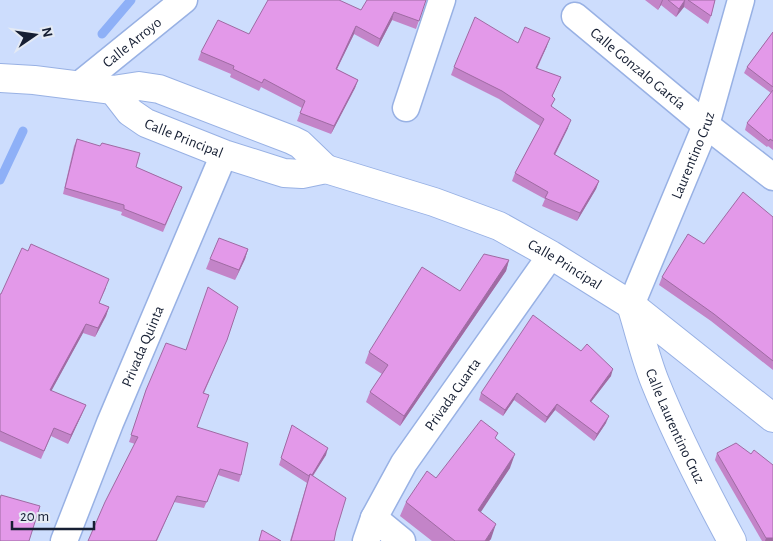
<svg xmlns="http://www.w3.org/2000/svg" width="773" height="541" font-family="'Alegreya Sans',sans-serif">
	<rect width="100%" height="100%" fill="#cdddfd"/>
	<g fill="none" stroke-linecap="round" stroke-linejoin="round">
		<g stroke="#8eb0f7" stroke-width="9">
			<polyline points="102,34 131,0"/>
			<polyline points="0,180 23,131"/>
		</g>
		<defs>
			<g id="street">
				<path id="s1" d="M575 16 706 125 773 177"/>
				<path id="s2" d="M79 85 184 0"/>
				<polyline points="406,108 442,0"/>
				<path id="s3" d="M631 305 706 125 741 0"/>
				<polyline points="374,518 402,541"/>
				<path id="s4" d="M64 541 110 423 224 154"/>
				<path id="s5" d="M366 541 374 518 404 463 551 255"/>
			</g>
			<g id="secondary">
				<polyline points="0,78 34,80 113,90 139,86 159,89 292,140 300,144 326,169"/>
				<path id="s6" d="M113 90 130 112 146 123 224 154 284 173 302 174 326 169 434 202 499 226 551 255 631 305 773 418"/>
				<path id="s7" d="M631 305C639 330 645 357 655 382 677 437 704 489 732 541"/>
			</g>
		</defs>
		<use href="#street" stroke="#98b1e4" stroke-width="29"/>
		<use href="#secondary" stroke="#98b1e4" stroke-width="30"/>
		<use href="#street" stroke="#fff" stroke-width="26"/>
		<use href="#secondary" stroke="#fff" stroke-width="28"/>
	</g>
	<g fill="#c384c8">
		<polygon points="426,0 416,29 392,20 378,47 354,34 337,69 358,80 355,88 331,134 297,121 302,108 261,87 259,91 230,77 231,74 198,60 201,52 249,34"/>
		<polygon points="645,0 715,0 711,16 708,24 684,7 676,17 661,5 658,10"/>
		<polygon points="773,32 773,150 768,146 767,147 745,130 747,123 771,93 744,73 747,67"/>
		<polygon points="547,46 537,69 561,77 552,97 552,107 568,128 555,155 599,181 596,189 577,221 542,206 545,199 512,181 515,173 540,126 499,99 451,75 454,67"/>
		<polygon points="77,139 136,167 182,187 163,232 121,215 122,212 63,194 74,146"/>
		<polygon points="773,217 773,370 711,321 659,285 662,277 704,244"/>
		<polygon points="248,249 245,259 235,280 206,269 210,259"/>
		<polygon points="509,260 506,271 400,426 366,402 370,392 382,374 365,363 369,352 460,291"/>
		<polygon points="106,288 99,303 109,307 106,316 95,337 83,333 51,391 86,405 82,414 68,444 51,436 41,459 0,441 0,294"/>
		<polygon points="224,346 204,393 197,427 241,475 239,482 218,475 204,508 174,502 157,541 88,541 135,444 129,442 146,390 186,350"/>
		<polygon points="611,376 591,402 606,423 594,441 555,410 545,423 514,400 503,416 479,400 481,393"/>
		<polygon points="292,425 326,455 313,476 336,531 334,541 290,541 307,483 279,465"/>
		<polygon points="496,439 510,468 480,512 491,539 489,541 432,541 400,516 406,502 436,478"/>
		<polygon points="717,453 773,541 762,541 715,460"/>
	</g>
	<g fill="#9f6ba3">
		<polygon points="662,0 663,0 661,5 658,10"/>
		<polygon points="685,0 684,7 676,17 679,9"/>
		<polygon points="394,12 392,20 378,47 380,39"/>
		<polygon points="356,26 354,34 333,77 336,69"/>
		<polygon points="550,38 547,46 533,76 536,68"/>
		<polygon points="358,80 355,88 331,134 334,126"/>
		<polygon points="571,120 568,128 551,162 554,154"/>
		<polygon points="599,181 596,189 577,221 580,213"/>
		<polygon points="248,249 245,259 235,280 239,270"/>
		<polygon points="509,260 506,271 400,426 404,416"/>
		<polygon points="109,307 106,316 95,337 98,328"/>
		<polygon points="86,324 83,333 47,399 50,390"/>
		<polygon points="613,369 611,376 587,407 590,401"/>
		<polygon points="517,393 514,400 503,416 505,410"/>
		<polygon points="557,404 555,410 545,423 547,417"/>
		<polygon points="86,405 82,414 68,444 71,435"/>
		<polygon points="609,416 606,423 594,441 597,434"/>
		<polygon points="328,448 326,455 308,483 311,477"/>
		<polygon points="515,454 510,468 473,524 478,510"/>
		<polygon points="496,524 491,539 489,541 485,541"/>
		<polygon points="766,538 773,538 773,541 765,541"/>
	</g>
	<g fill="#e399e9" stroke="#9f6ba3">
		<polygon points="268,0 339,0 361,10 367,0 426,0 419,21 394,12 380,39 356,26 336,69 358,80 334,126 300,113 305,101 264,79 262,83 233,69 234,66 201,52 218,20 249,34"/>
		<polygon points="668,0 685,0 679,9"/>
		<polygon points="688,0 715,0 711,16"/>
		<polygon points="475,17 518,43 525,27 550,38 536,68 561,77 552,96 555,99 551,106 571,120 554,154 599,181 580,213 545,198 548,192 515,173 544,119 502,91 454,67"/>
		<polygon points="773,32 773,87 747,67"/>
		<polygon points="773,90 773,141 770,139 769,141 747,123"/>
		<polygon points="77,139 100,146 102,143 140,153 136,167 182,187 165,225 124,209 124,205 65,188"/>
		<polygon points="743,192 773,217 773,361 714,314 662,277 688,234 704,244"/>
		<polygon points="219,238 248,249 239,270 210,259"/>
		<polygon points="31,244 109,279 99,303 109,307 98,328 86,324 50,390 86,405 71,435 54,428 44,451 0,431 0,294 1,294 22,248 28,251"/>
		<polygon points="484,254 509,260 404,416 370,392 388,365 369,352 422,267 460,291"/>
		<polygon points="208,287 238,307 227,340 203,393 209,395 197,427 248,443 241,475 220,469 207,502 177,496 156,541 88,541 105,502 138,437 131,435 146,390 166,343 186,350"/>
		<polygon points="533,315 581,351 587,344 613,369 590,401 609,416 597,434 557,404 547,417 517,393 505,410 481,393"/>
		<polygon points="481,420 498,433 495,438 515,454 478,510 496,524 485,541 455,541 406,502 427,471 436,478"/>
		<polygon points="292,425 328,448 312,475 310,474 309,476 281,458"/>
		<polygon points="736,443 751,454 754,450 773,465 773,538 766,538 717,453"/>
		<polygon points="310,474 346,498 336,531 334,541 291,541"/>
		<polygon points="1,495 40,506 29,541 0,541 0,499"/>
		<polygon points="262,530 281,541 259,541"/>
	</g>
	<g text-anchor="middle" stroke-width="4.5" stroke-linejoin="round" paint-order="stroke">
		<g font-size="15" fill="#161f33" stroke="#e4eaf4">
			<text dy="5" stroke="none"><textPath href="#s2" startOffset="68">Calle Arroyo</textPath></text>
			<text dy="5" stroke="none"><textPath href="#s1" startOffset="82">Calle Gonzalo García</textPath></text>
			<text dy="5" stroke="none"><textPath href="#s6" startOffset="88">Calle Principal</textPath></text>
			<text dy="5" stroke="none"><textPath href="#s3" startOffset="162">Laurentino Cruz</textPath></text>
			<text dy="5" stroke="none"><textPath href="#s6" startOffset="495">Calle Principal</textPath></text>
			<text dy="5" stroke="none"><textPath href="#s4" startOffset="210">Privada Quinta</textPath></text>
			<text dy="5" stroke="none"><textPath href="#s5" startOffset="171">Privada Cuarta</textPath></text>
			<text dy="5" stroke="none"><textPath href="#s7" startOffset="129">Calle Laurentino Cruz</textPath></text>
		</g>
	</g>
	<g transform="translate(35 35) rotate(77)" stroke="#e4eaf4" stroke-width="4" paint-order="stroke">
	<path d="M0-4L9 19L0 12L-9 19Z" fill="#161f33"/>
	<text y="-8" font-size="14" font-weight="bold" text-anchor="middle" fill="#161f33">N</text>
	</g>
	<path d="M12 521v8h82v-8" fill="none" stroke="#161f33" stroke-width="2.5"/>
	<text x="20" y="521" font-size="15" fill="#161f33" stroke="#e4eaf4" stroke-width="4" paint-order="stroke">20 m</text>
</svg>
